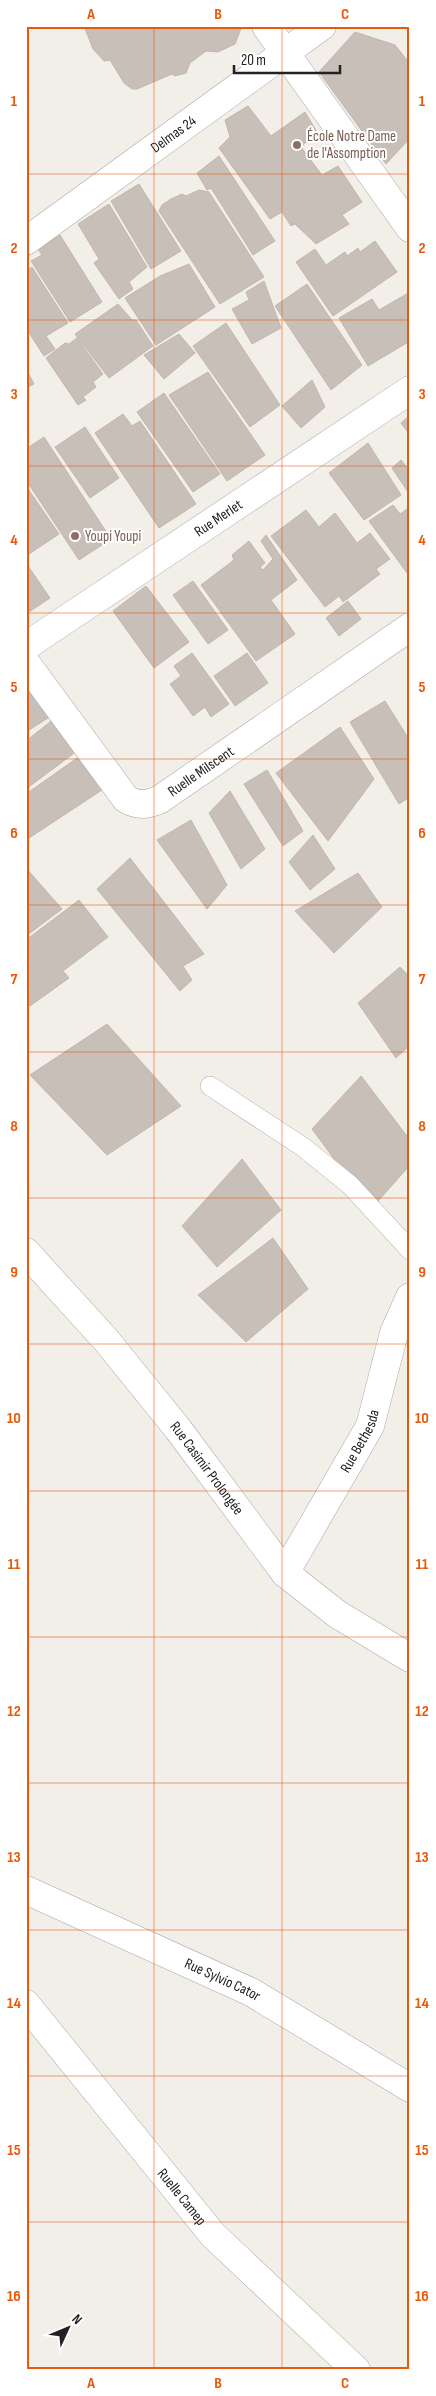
<svg xmlns="http://www.w3.org/2000/svg" width="436" height="2396" font-family="'Sofia Sans Condensed',sans-serif">
	<rect width="100%" height="100%" fill="#f2efe9"/>
	<g fill="#c7bfb8" stroke="#c4b6ab">
		<polygon points="84,26 242,26 235,44 218,52 206,51 190,63 186,73 175,76 172,74 137,89 132,89 124,83 110,60 104,61 93,49"/>
		<polygon points="355,32 395,45 410,64 410,138 386,164 319,72"/>
		<polygon points="248,106 271,136 305,112 317,132 301,147 322,175 338,166 362,202 342,215 349,224 316,244 295,224 291,226 282,212 270,219 219,148 230,137 225,120"/>
		<polygon points="219,156 275,241 253,255 211,188 207,190 197,173"/>
		<polygon points="139,184 181,251 151,269 111,201"/>
		<polygon points="199,190 209,192 264,277 220,304 159,211 162,205 171,199 182,194 186,196"/>
		<polygon points="109,204 147,267 129,282 133,289 119,299 94,263 99,259 78,224"/>
		<polygon points="60,235 102,302 70,322 31,261 42,255 38,249"/>
		<polygon points="375,241 397,272 333,316 296,262 315,249 326,265 345,252 347,256 358,248 360,252"/>
		<polygon points="189,264 215,307 156,345 125,298 160,276"/>
		<polygon points="32,267 68,323 46,336 55,349 44,356 26,328 26,271"/>
		<polygon points="264,281 281,328 252,344 232,309 249,300 246,292"/>
		<polygon points="307,284 362,365 331,390 275,306"/>
		<polygon points="410,292 410,341 368,366 339,318 372,299 379,310"/>
		<polygon points="118,304 132,320 136,320 153,346 109,378 75,334"/>
		<polygon points="226,323 280,405 250,427 193,346"/>
		<polygon points="179,334 195,353 164,379 144,355"/>
		<polygon points="77,338 103,374 93,382 96,387 83,397 86,400 78,405 46,358 65,343 69,344"/>
		<polygon points="26,369 34,384 26,388"/>
		<polygon points="208,372 265,455 227,481 169,395"/>
		<polygon points="312,380 325,407 301,428 282,406"/>
		<polygon points="164,393 220,474 193,492 137,412"/>
		<polygon points="123,414 132,426 140,421 196,504 159,528 95,433"/>
		<polygon points="410,415 410,435 401,423"/>
		<polygon points="85,427 119,478 90,498 55,447"/>
		<polygon points="44,437 111,539 79,560 26,480 26,449"/>
		<polygon points="368,443 401,495 364,520 329,473"/>
		<polygon points="401,460 410,471 410,495 392,468"/>
		<polygon points="26,486 59,534 26,556"/>
		<polygon points="393,505 400,514 410,507 410,577 369,521"/>
		<polygon points="306,510 319,527 335,513 357,543 370,533 390,559 376,569 380,574 343,602 339,596 325,607 271,536"/>
		<polygon points="266,535 297,580 271,600 295,634 256,661 201,585 234,560 232,555 249,541 265,563 260,567 263,570 273,559 261,541"/>
		<polygon points="26,563 50,598 26,614"/>
		<polygon points="193,581 228,630 208,644 173,595"/>
		<polygon points="146,586 189,642 154,668 113,611"/>
		<polygon points="348,601 361,619 339,636 326,618"/>
		<polygon points="192,653 229,704 211,717 205,707 193,716 170,684 181,676 174,666"/>
		<polygon points="247,653 268,683 235,706 214,676"/>
		<polygon points="26,681 51,716 26,732"/>
		<polygon points="385,701 410,741 410,797 399,804 350,722"/>
		<polygon points="55,718 81,748 26,789 26,741"/>
		<polygon points="340,727 374,779 328,841 276,773"/>
		<polygon points="80,756 102,790 29,838 26,834 26,811 28,809 26,794"/>
		<polygon points="267,770 303,831 283,846 244,784"/>
		<polygon points="230,791 265,849 241,869 209,813"/>
		<polygon points="191,820 227,885 207,909 157,840"/>
		<polygon points="313,835 335,869 310,890 289,862"/>
		<polygon points="130,858 204,954 183,966 192,980 180,991 97,889"/>
		<polygon points="26,868 62,909 26,936"/>
		<polygon points="358,873 382,907 334,953 295,911"/>
		<polygon points="79,900 108,937 63,971 69,978 30,1006 26,1001 26,940"/>
		<polygon points="400,967 410,977 410,1045 396,1058 358,1003"/>
		<polygon points="107,1024 181,1106 107,1155 30,1075"/>
		<polygon points="361,1076 410,1140 410,1165 371,1209 312,1129"/>
		<polygon points="242,1159 281,1210 217,1267 182,1226"/>
		<polygon points="273,1238 308,1289 246,1342 198,1295"/>
	</g>
	<g fill="none" stroke-linecap="round" stroke-linejoin="round">
		<defs>
			<polyline id="service" points="210,1086 303,1147 350,1185 410,1250"/>
			<g id="minor">
				<polyline points="266,26 410,228"/>
				<path id="s1" d="M26 241 322 26"/>
				<path id="s2" d="M26 646 410 390"/>
				<path id="s3" d="M26 663 126 799C138 806 146 805 159 800L410 627"/>
				<path id="s4" d="M26 1252 106 1340 178 1429 285 1573 337 1614 410 1658"/>
				<path id="s5" d="M285 1573 370 1426 394 1333 410 1297"/>
				<path id="s6" d="M26 1890 251 1992 410 2088"/>
				<path id="s7" d="M26 2004 213 2235 356 2370"/>
			</g>
		</defs>
		<use href="#service" stroke="#a9a9a9" stroke-width="20"/>
		<use href="#minor" stroke="#a9a9a9" stroke-width="29"/>
		<use href="#service" stroke="#fff" stroke-width="19"/>
		<use href="#minor" stroke="#fff" stroke-width="28"/>
	</g>
	<path fill="none" stroke="#e8590c" stroke-width="1" stroke-opacity="0.55" d="M154 26V2370M282 26V2370M26 174H410M26 320H410M26 466H410M26 613H410M26 759H410M26 905H410M26 1052H410M26 1198H410M26 1344H410M26 1491H410M26 1637H410M26 1783H410M26 1930H410M26 2076H410M26 2222H410"/>
	<g fill="#8d6e63" stroke="#fff" stroke-width="2">
		<circle cx="297" cy="145" r="5"/>
		<circle cx="75" cy="536" r="5"/>
	</g>
	<g text-anchor="middle" stroke-width="4" stroke-linejoin="round" paint-order="stroke">
		<g font-size="15" fill="#222" stroke="#fff">
			<text dy="5" stroke="none"><textPath href="#s1" startOffset="182">Delmas 24</textPath></text>
			<text dy="5" stroke="none"><textPath href="#s2" startOffset="231">Rue Merlet</textPath></text>
			<text dy="5" stroke="none"><textPath href="#s3" startOffset="254">Ruelle Milscent</textPath></text>
			<text dy="5" stroke="none"><textPath href="#s5" startOffset="152">Rue Bethesda</textPath></text>
			<text dy="5" stroke="none"><textPath href="#s4" startOffset="282">Rue Casimir Prolongée</textPath></text>
			<text dy="5" stroke="none"><textPath href="#s6" startOffset="216">Rue Sylvio Cator</textPath></text>
			<text dy="5" stroke="none"><textPath href="#s7" startOffset="248">Ruelle Camep</textPath></text>
		</g>
		<g font-size="15" fill="#785e54" stroke="#fff" text-anchor="start">
			<text x="307" y="141">École Notre Dame<tspan x="307" dy="17">de l'Assomption</tspan></text>
			<text x="85" y="541">Youpi Youpi</text>
		</g>
	</g>
	<rect width="436" height="2396" fill="none" stroke="#ffffff" stroke-width="55"/>
	<g transform="translate(68 2328) rotate(46)" stroke="#ffffff" stroke-width="4" paint-order="stroke">
	<path d="M0-4L9 19L0 12L-9 19Z" fill="#222222"/>
	<text y="-8" font-size="14" font-weight="bold" text-anchor="middle" fill="#222222">N</text>
	</g>
	<path d="M234 65v8h106v-8" fill="none" stroke="#222222" stroke-width="2.5"/>
	<text x="241" y="65" font-size="15" fill="#222222" stroke="#ffffff" stroke-width="4" paint-order="stroke">20 m</text>
	<rect x="28" y="28" width="380" height="2340" fill="none" stroke="#e8590c" stroke-width="2"/>
	<g font-size="16" text-anchor="middle" font-weight="bold" fill="#e8590c">
		<text x="91" y="19">A</text>
		<text x="218" y="19">B</text>
		<text x="345" y="19">C</text>
		<text x="14" y="106">1</text>
		<text x="422" y="106">1</text>
		<text x="14" y="253">2</text>
		<text x="422" y="253">2</text>
		<text x="14" y="399">3</text>
		<text x="422" y="399">3</text>
		<text x="14" y="545">4</text>
		<text x="422" y="545">4</text>
		<text x="14" y="692">5</text>
		<text x="422" y="692">5</text>
		<text x="14" y="838">6</text>
		<text x="422" y="838">6</text>
		<text x="14" y="984">7</text>
		<text x="422" y="984">7</text>
		<text x="14" y="1131">8</text>
		<text x="422" y="1131">8</text>
		<text x="14" y="1277">9</text>
		<text x="422" y="1277">9</text>
		<text x="14" y="1423">10</text>
		<text x="422" y="1423">10</text>
		<text x="14" y="1569">11</text>
		<text x="422" y="1569">11</text>
		<text x="14" y="1716">12</text>
		<text x="422" y="1716">12</text>
		<text x="14" y="1862">13</text>
		<text x="422" y="1862">13</text>
		<text x="14" y="2008">14</text>
		<text x="422" y="2008">14</text>
		<text x="14" y="2155">15</text>
		<text x="422" y="2155">15</text>
		<text x="14" y="2301">16</text>
		<text x="422" y="2301">16</text>
		<text x="91" y="2388">A</text>
		<text x="218" y="2388">B</text>
		<text x="345" y="2388">C</text>
	</g>
</svg>
